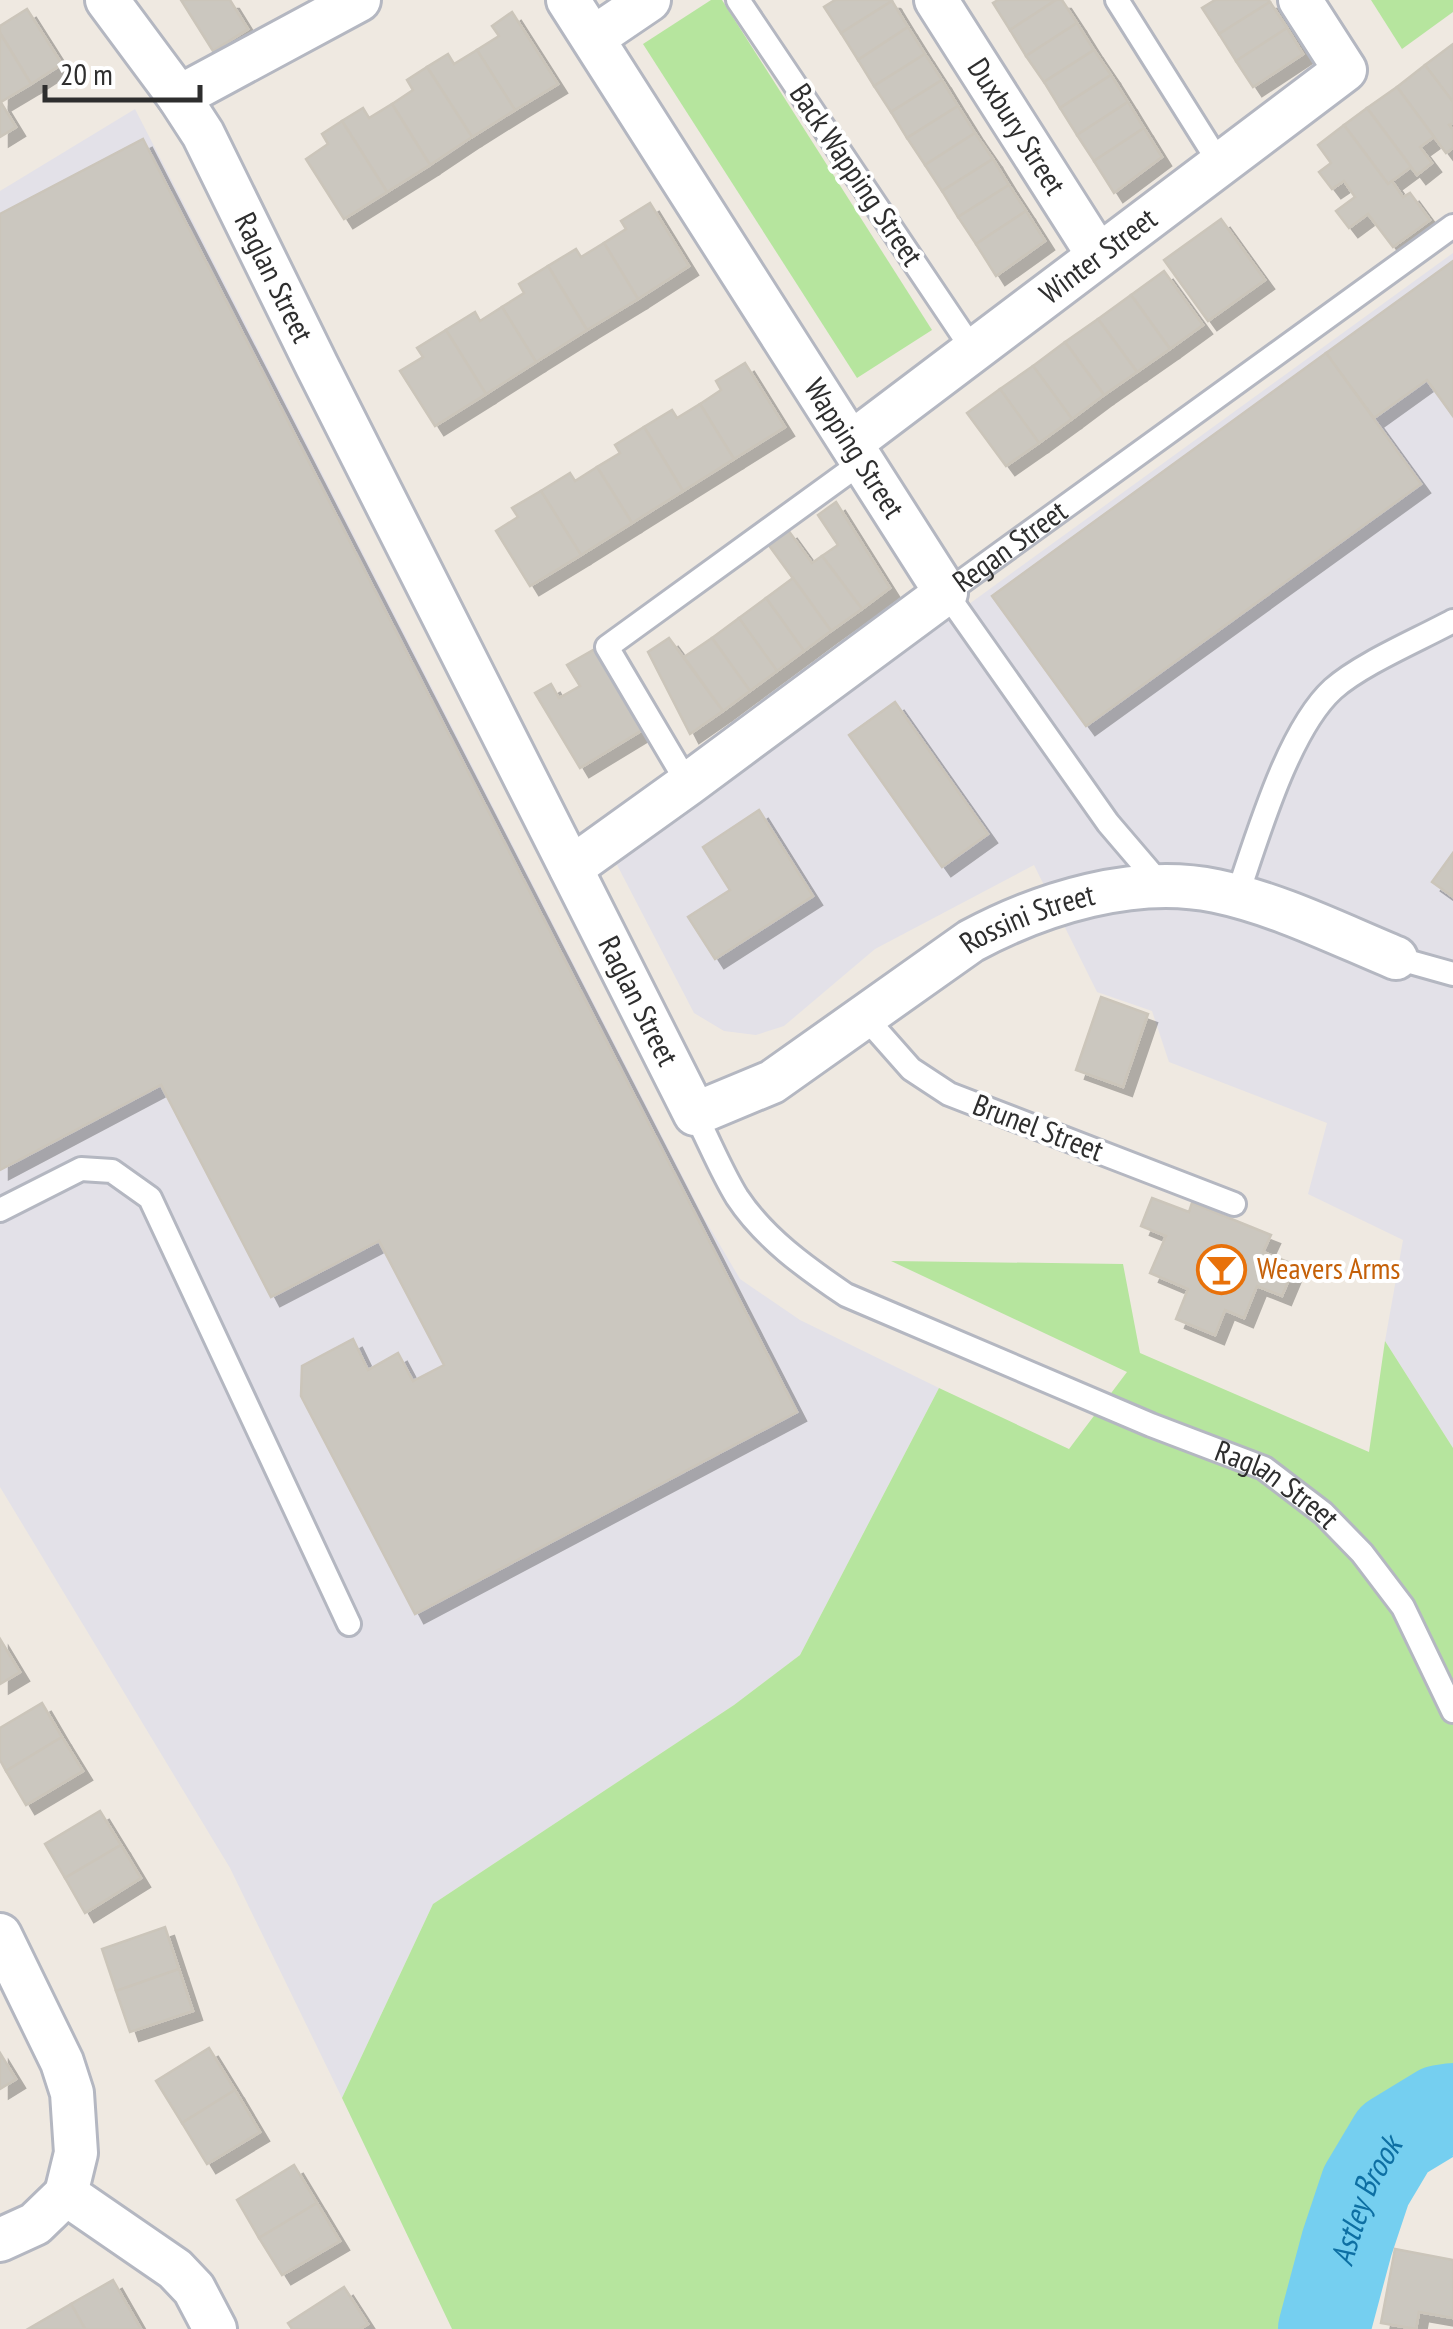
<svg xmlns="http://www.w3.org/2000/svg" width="1453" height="2329" font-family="'PT Sans Narrow',sans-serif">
	<defs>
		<filter id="shadow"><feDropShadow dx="9" dy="9" stdDeviation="0" flood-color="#0004"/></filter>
	</defs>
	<rect width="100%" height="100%" fill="#efe9e1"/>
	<g fill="#e3e1e8">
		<polygon points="135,109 704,1218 740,1279 800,1320 939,1388 800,1655 734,1705 433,1904 342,2098 230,1868 0,1487 0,191"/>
		<polygon points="1453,253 1453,1448 1385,1341 1403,1240 1308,1194 1327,1123 1169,1062 1152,1011 1097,992 1034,865 875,949 784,1026 756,1035 724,1031 694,1013 615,861"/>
	</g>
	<g fill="#b6e59e">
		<polygon points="711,0 722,0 932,330 857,378 643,44"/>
		<polygon points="1371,0 1453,0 1453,12 1402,49"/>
		<polygon points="891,1261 1123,1264 1140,1353 1369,1452 1385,1341 1453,1448 1453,2136 1438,2132 1392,2167 1346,2329 452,2329 342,2098 433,1904 734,1705 800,1655 939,1388 1069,1449 1127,1372"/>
	</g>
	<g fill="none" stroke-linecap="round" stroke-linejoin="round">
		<path stroke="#75cff0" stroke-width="92" id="s1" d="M1324 2329 1347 2243 1366 2186 1394 2139 1440 2111 1453 2109"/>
	</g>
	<g fill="#cbc7bf" stroke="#cbc5ba" stroke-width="2.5" filter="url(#shadow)">
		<polygon points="181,0 230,0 248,29 213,51"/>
		<polygon points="835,0 891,0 892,1 841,33 824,7"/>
		<polygon points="998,0 1056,0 1010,30 993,3"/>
		<polygon points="1056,0 1062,0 1077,23 1026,56 1010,30"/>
		<polygon points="1215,0 1268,0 1270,2 1219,34 1202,8"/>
		<polygon points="892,1 908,27 858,60 841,33"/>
		<polygon points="1270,2 1287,28 1236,61 1219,34"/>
		<polygon points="27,9 62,64 31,84 0,33 0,26"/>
		<polygon points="512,12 558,84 515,110 477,50 499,36 492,26"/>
		<polygon points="1077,23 1094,50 1044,82 1026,56"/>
		<polygon points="908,27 925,54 874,86 858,60"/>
		<polygon points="1287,28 1303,54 1253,87 1236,61"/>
		<polygon points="0,33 31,84 1,102 0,101"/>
		<polygon points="1453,44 1453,102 1425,65"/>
		<polygon points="477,50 515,110 472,137 427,67 448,54 454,64"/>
		<polygon points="1094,50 1111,75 1060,108 1044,82"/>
		<polygon points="925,54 942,80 891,112 874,86"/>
		<polygon points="1425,65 1453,102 1453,123 1449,125 1453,130 1453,148 1446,153 1397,87"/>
		<polygon points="427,67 472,137 430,165 392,104 413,90 407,80"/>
		<polygon points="1111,75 1128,102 1077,135 1060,108"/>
		<polygon points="942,80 958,106 907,138 891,112"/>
		<polygon points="1397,87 1434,137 1420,147 1432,163 1417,175 1367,108"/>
		<polygon points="0,101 16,127 0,137"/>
		<polygon points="1128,102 1144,128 1094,161 1077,135"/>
		<polygon points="392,104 430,165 387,192 342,121 363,108 369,118"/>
		<polygon points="958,106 975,133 925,165 907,138"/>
		<polygon points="1367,108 1411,167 1388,184 1344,125"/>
		<polygon points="342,121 387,192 344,219 306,159 328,144 322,134"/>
		<polygon points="1344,125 1388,184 1392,181 1403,197 1410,193 1430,220 1393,247 1368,214 1349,228 1336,211 1355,197 1344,181 1332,189 1319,172 1331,163 1318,145"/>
		<polygon points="1144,128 1162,157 1114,193 1094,161"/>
		<polygon points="975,133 993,159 942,191 925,165"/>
		<polygon points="143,139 797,1412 415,1614 301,1396 302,1366 353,1339 368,1370 398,1353 413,1381 444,1365 379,1241 271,1297 161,1085 0,1170 0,214"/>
		<polygon points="993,159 1009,185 958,217 942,191"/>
		<polygon points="1009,185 1026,211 976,244 958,217"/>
		<polygon points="650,203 689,266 638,299 604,243 626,229 621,221"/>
		<polygon points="1026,211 1045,241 996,276 976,244"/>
		<polygon points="1221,219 1265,280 1208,321 1164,260"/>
		<polygon points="604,243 638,299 587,330 548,266 576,249 581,257"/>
		<polygon points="1453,261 1453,416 1427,380 1374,418 1326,353"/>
		<polygon points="548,266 587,330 536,362 502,307 524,293 519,284"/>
		<polygon points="1164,271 1203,325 1170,349 1131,295"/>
		<polygon points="1131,295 1170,349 1137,372 1098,319"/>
		<polygon points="502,307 536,362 486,394 446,330 475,312 480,321"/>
		<polygon points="1098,319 1137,372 1104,395 1065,342"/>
		<polygon points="446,330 486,394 435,426 400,371 423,357 417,348"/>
		<polygon points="1065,342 1104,395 1072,419 1033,366"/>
		<polygon points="1326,353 1421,484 1086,726 992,596"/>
		<polygon points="745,363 785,427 734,459 700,404 721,390 716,381"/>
		<polygon points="1033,366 1072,419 1039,443 1000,389"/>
		<polygon points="1000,389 1039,443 1006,466 967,413"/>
		<polygon points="700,404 734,459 683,491 644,427 672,410 677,418"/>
		<polygon points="644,427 683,491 632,523 597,467 620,453 615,445"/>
		<polygon points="597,467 632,523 581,555 541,491 570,473 575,481"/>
		<polygon points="541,491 581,555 530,586 496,531 518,517 512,508"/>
		<polygon points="836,502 890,588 862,609 822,556 838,545 818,515"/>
		<polygon points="788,530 812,563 822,556 862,609 831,631 768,544"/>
		<polygon points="793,578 831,631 804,651 766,598"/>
		<polygon points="766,598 804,651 777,671 739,618"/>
		<polygon points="739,618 777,671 750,691 712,638"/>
		<polygon points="669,638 723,711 690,734 648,652"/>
		<polygon points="712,638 750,691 723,711 684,657"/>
		<polygon points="595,649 644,729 580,768 535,693 551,684 559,698 580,686 567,665"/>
		<polygon points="895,702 988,834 942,867 849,735"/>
		<polygon points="759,810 813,896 715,959 688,917 730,890 703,847"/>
		<polygon points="1453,853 1453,897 1432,882"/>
		<polygon points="1101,997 1148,1014 1123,1087 1076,1070"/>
		<polygon points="1152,1198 1189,1212 1192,1203 1271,1235 1263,1252 1295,1265 1282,1296 1257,1286 1244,1318 1225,1310 1215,1335 1176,1319 1188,1289 1150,1273 1166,1236 1141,1226"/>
		<polygon points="0,1639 20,1672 0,1684"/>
		<polygon points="42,1703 62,1737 6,1771 0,1760 0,1728"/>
		<polygon points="62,1737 83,1771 26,1805 6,1771"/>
		<polygon points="100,1811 121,1845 65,1878 45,1844"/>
		<polygon points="121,1845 141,1878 85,1913 65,1878"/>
		<polygon points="165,1927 179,1969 116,1991 102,1949"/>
		<polygon points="179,1969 193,2011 130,2032 116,1991"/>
		<polygon points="209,2048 235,2090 182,2123 156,2081"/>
		<polygon points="0,2053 16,2079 0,2089"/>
		<polygon points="235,2090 260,2132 207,2164 182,2123"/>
		<polygon points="294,2165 317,2203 259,2238 237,2200"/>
		<polygon points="317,2203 340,2241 282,2275 259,2238"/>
		<polygon points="1395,2249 1453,2260 1453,2318 1419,2312 1416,2329 1381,2323"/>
		<polygon points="113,2280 141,2329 85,2329 71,2304"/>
		<polygon points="344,2287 368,2324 360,2329 292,2329 288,2323"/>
		<polygon points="71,2304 85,2329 28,2329"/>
	</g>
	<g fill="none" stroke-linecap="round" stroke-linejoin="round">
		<defs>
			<g id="lane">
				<polyline points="738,0 973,350"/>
				<polyline points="1117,0 1220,164"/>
				<polyline points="688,784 607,647 862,462"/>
				<path id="s2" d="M1161 885 1108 823 946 593 1453 226"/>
				<path d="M1237 896C1257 838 1288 730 1333 689 1361 664 1418 640 1453 621"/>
				<polyline points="1396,958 1453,974"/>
				<polyline points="865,1017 911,1069 949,1094 1234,1204"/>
				<path id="s3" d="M695 1114C709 1141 721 1171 737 1197 764 1238 806 1268 846 1295L1151 1425 1264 1468 1323 1513 1362 1553 1403 1607 1453 1711"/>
				<polyline points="0,1210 81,1169 112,1171 150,1198 349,1624"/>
			</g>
			<g id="street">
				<path id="s4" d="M107 0 179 97 203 134 317 366 695 1114 772 1082 971 941C1042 903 1135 874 1216 891 1278 904 1338 934 1396 958"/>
				<path id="s5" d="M568 0 946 593 688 784 571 868"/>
				<path id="s6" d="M936 0 1098 255"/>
				<polyline points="593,38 649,0"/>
				<polyline points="179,97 359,0"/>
				<path id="s7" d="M851 443 1345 70 1300 0"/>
				<polyline points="0,1935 62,2062 72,2093 76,2153 66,2194 175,2269 194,2289 215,2329"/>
				<polyline points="0,2240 35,2224 66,2194"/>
			</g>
		</defs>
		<use href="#lane" stroke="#b4b7c1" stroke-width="28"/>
		<use href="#street" stroke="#b4b7c1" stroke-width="48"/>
		<use href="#lane" stroke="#fff" stroke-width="22"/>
		<use href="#street" stroke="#fff" stroke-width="42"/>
	</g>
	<defs>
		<symbol id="bar-ring" viewBox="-11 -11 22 22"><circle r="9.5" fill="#fff" stroke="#e8710a" stroke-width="1.5"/><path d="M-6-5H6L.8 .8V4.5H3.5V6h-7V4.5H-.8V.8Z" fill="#e8710a"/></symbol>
	</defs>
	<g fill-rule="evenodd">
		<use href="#bar-ring" x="1194" y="1242" width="55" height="55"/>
	</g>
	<g text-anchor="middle" stroke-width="8" stroke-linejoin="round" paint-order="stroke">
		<g font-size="30" fill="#2e2e2e" stroke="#fff">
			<text dy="10" stroke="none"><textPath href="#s6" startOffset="150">Duxbury Street</textPath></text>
			<text transform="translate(856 175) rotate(56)" y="10">Back Wapping Street</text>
			<text dy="10" stroke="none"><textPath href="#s7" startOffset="310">Winter Street</textPath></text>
			<text dy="10" stroke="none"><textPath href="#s4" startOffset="325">Raglan Street</textPath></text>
			<text dy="10" stroke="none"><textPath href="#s5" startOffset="532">Wapping Street</textPath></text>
			<text dy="10" stroke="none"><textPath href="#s2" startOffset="442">Regan Street</textPath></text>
			<text dy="10" stroke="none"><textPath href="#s4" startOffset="1650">Rossini Street</textPath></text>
			<text dy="10" stroke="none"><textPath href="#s4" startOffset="1135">Raglan Street</textPath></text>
			<text transform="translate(1038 1128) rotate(21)" y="10">Brunel Street</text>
			<text dy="10" stroke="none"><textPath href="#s3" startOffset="712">Raglan Street</textPath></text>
		</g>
		<g font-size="30" fill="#c56008" stroke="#fff" text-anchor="start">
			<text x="1257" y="1279">Weavers Arms</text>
		</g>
		<g font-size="32" font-style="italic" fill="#0d6fa3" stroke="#fff">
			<text dy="11" stroke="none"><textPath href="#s1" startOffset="135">Astley Brook</textPath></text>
		</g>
	</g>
	<path d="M45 85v15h155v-15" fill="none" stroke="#2e2e2e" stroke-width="5"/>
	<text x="60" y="85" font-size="30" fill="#2e2e2e" stroke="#ffffff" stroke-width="8" paint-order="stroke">20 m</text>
</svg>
